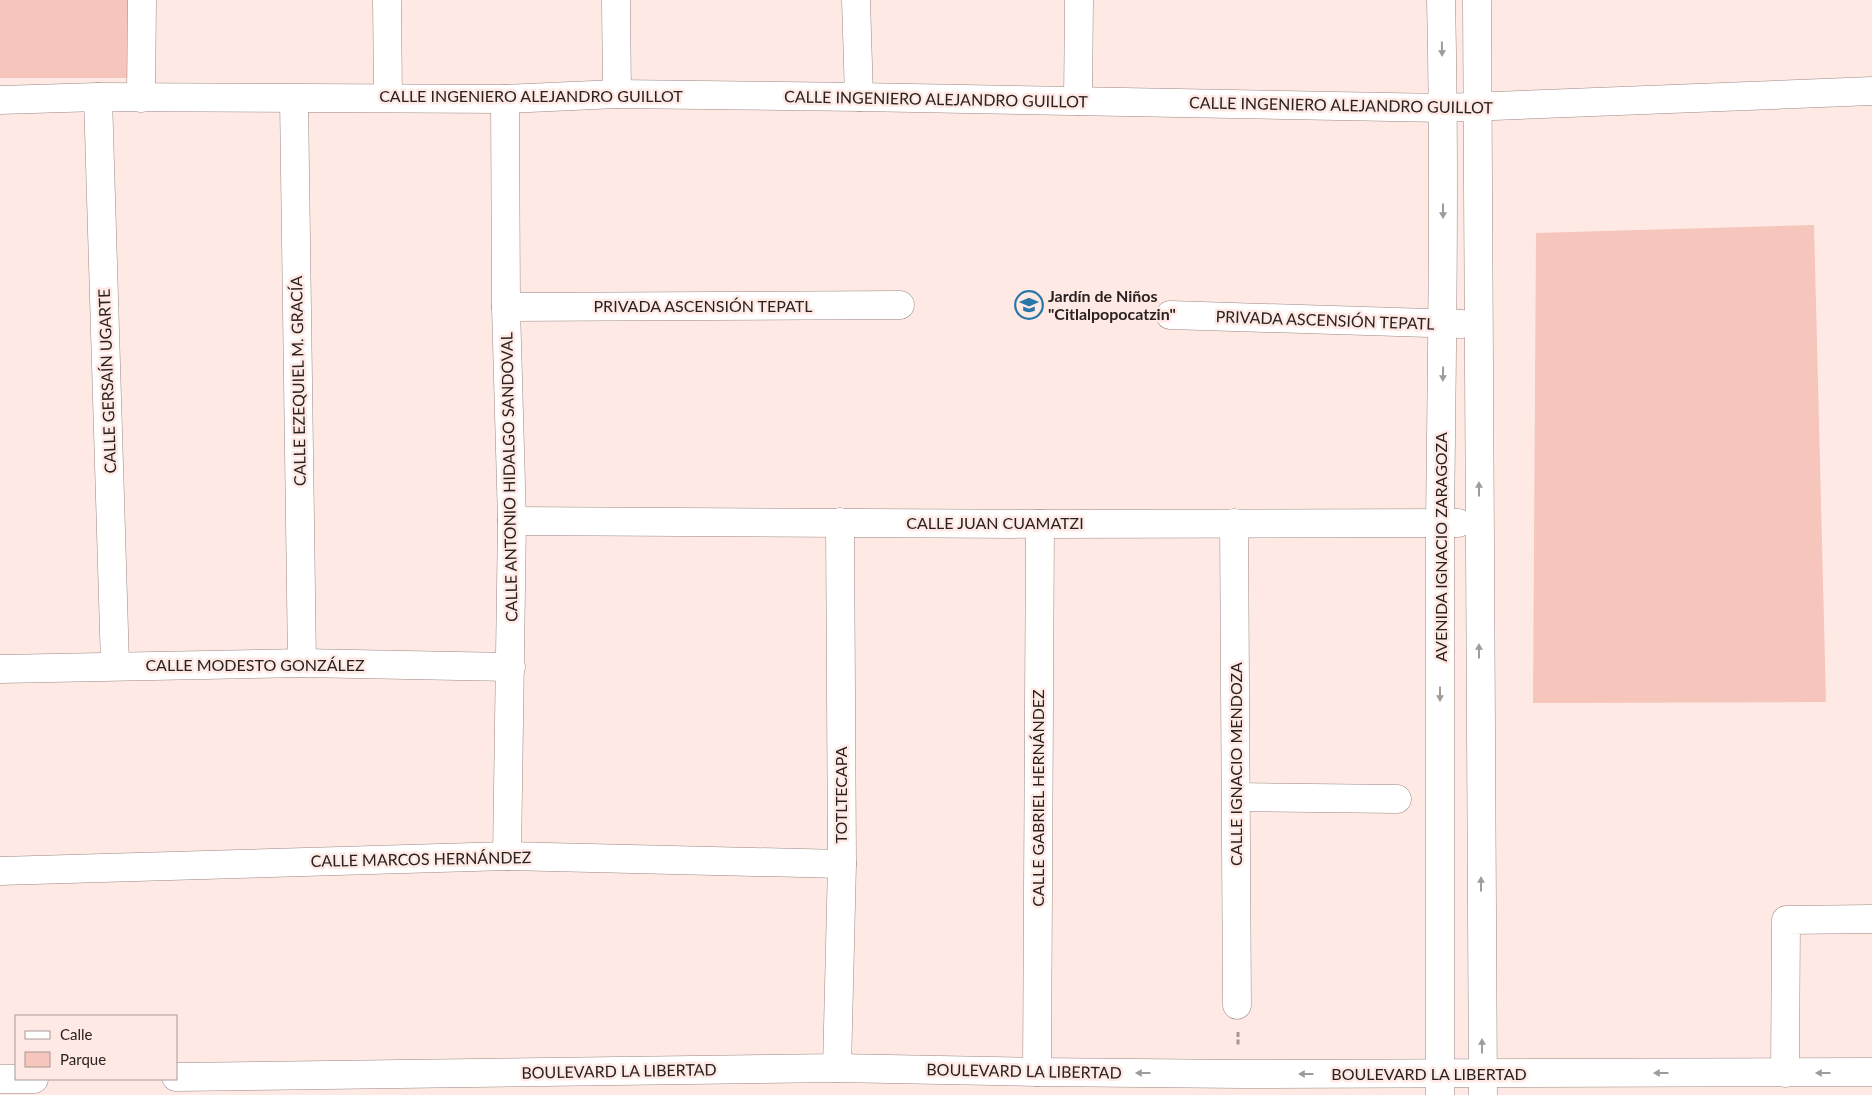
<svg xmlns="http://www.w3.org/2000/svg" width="1872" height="1095" font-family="Lato,sans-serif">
	<rect width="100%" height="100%" fill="#ffe9e4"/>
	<g fill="#f6c5bb">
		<polygon points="0,0 131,0 133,78 0,78"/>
		<polygon points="1814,225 1826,702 1533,703 1536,233"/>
	</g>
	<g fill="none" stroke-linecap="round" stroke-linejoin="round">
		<defs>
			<g id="minor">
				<polyline points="387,0 388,97"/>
				<polyline points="616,0 617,94"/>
				<polyline points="856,0 859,97"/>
				<polyline points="1477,0 1483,1095"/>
				<polyline points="98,97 115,665"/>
				<polyline points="141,98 142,0"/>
				<polyline points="294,99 302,663"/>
				<polyline points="505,99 506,307 512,521 507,856"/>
				<polyline points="0,100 98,97 505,99 617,94 859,97 1443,108 1872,91"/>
				<polyline points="1078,101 1079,0"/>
				<polyline points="506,307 900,305"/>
				<polyline points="1170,315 1461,324"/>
				<polyline points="512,521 1040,524 1458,523"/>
				<polyline points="1234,523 1237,1005"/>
				<polyline points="0,669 302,663 511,667"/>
				<polyline points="1237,797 1397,799"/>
				<polyline points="0,871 507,856 842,864"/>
				<polyline points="837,1068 842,864 840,522"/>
				<polyline points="1037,1072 1040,524"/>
				<polyline points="1785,1073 1786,920 1872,919"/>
				<path d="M1440 1095C1440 904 1439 713 1440 523 1442 348 1445 174 1441 0"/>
			</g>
			<g id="major">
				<polyline points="176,1077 837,1068 1037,1072 1240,1074 1872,1072"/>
				<polyline points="0,1079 34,1079"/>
			</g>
		</defs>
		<use href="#minor" stroke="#9c8884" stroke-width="29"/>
		<use href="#major" stroke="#9c8884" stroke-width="29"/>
		<polyline stroke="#a89794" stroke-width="3" stroke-dasharray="5 2.5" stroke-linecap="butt" points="1238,1032 1238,1046"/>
		<use href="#minor" stroke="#fff" stroke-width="28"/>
		<use href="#major" stroke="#fff" stroke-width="28"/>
	</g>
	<defs><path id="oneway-solid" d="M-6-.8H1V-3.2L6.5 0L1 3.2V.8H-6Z" transform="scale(1.25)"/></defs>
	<g fill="#9f9c9b">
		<use href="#oneway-solid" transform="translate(1442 49) rotate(89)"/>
		<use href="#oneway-solid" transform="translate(1443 211) rotate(90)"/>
		<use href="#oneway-solid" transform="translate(1443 374) rotate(91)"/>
		<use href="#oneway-solid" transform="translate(1479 489) rotate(-90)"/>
		<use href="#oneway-solid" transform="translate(1479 651) rotate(-90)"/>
		<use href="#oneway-solid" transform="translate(1440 694) rotate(90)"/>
		<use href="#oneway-solid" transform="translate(1481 884) rotate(-90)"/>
		<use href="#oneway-solid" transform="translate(1482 1046) rotate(-90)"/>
		<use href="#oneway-solid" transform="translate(1143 1073) rotate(-180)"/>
		<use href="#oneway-solid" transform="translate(1661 1073) rotate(180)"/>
		<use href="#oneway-solid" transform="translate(1823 1073) rotate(180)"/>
		<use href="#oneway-solid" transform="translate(1306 1074) rotate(-180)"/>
	</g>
	<defs>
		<symbol id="school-ring" viewBox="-11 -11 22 22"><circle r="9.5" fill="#ffe9e4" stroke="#2977a9" stroke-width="1.5"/><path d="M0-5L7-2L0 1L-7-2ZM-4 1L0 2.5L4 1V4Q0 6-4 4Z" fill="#2977a9"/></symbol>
	</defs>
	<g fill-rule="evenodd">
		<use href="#school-ring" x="1013" y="289" width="32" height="32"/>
	</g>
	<g text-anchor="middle" stroke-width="5" stroke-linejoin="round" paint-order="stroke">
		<g font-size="16" fill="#2a2220" stroke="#ffe9e4">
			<text x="531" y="102">CALLE INGENIERO ALEJANDRO GUILLOT</text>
			<text transform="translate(936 99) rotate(1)" y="6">CALLE INGENIERO ALEJANDRO GUILLOT</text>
			<text transform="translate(1341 105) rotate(1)" y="6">CALLE INGENIERO ALEJANDRO GUILLOT</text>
			<text x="703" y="312">PRIVADA ASCENSIÓN TEPATL</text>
			<text transform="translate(1325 320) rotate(2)" y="6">PRIVADA ASCENSIÓN TEPATL</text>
			<text transform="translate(107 381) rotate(-92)" y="6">CALLE GERSAÍN UGARTE</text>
			<text transform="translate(298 381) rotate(-91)" y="6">CALLE EZEQUIEL M. GRACÍA</text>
			<text transform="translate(509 477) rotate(-91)" y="6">CALLE ANTONIO HIDALGO SANDOVAL</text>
			<text x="995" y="529">CALLE JUAN CUAMATZI</text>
			<text transform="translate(1441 547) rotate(-90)" y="6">AVENIDA IGNACIO ZARAGOZA</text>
			<text x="255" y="671">CALLE MODESTO GONZÁLEZ</text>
			<text transform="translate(1236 764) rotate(-90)" y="6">CALLE IGNACIO MENDOZA</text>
			<text transform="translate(841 795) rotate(-90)" y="6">TOTLTECAPA</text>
			<text transform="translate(1038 798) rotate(-90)" y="6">CALLE GABRIEL HERNÁNDEZ</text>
			<text transform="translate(421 859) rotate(-1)" y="6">CALLE MARCOS HERNÁNDEZ</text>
			<text transform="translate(619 1071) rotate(-1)" y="6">BOULEVARD LA LIBERTAD</text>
			<text transform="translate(1024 1071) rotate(1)" y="6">BOULEVARD LA LIBERTAD</text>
			<text x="1429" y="1080">BOULEVARD LA LIBERTAD</text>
		</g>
		<g font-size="16" font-weight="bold" fill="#2a2220" stroke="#ffe9e4" text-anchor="start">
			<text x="1048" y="302">Jardín de Niños<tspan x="1048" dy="18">"Citlalpopocatzin"</tspan></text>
		</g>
	</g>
	<rect x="15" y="1015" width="162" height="65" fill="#ffe9e4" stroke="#aa9996"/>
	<rect x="25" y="1031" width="25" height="8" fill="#ffffff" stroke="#aa9996"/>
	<text x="60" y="1040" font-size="15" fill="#2a2220">Calle</text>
	<rect x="25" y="1052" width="25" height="15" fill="#f6c5bb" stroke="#aa9996"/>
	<text x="60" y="1065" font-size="15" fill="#2a2220">Parque</text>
</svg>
